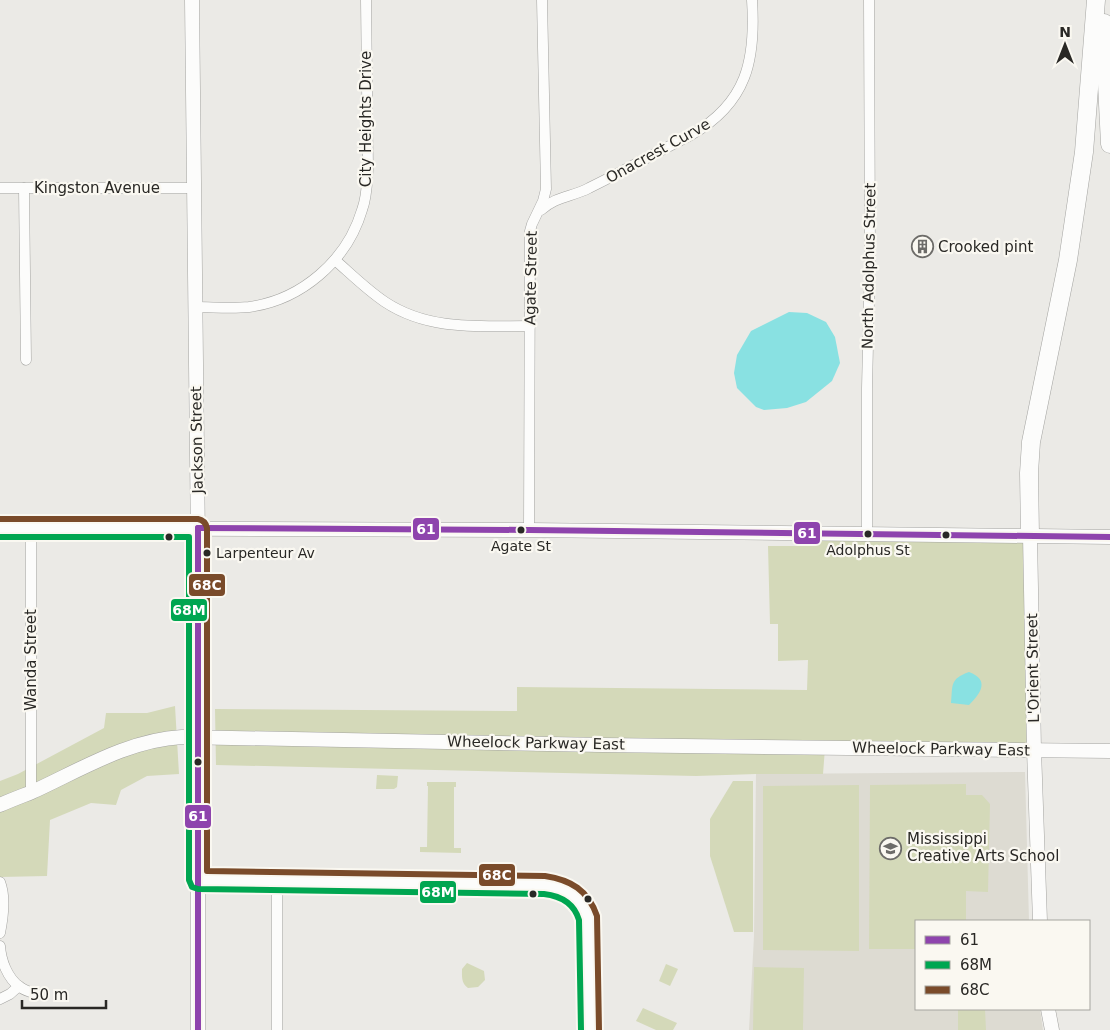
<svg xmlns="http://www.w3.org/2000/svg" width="1110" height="1030" font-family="'DejaVu Sans',sans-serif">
	<rect width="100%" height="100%" fill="#ebeae6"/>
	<polygon fill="#dddbd2" points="1025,772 1029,921 916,921 916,1009 1040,1009 1043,1030 749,1030 754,936 756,774"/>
	<g fill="#d4d9b9">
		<polygon points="804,532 1030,535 1034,750 825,748 823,774 756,774 696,776 216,765 215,709 517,711 517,687 807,690 808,660 778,661 778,624 770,624 768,546 804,546"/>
		<polygon points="175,706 179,774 147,776 121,790 116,805 91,803 50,820 47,876 0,877 0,781 18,774 104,728 106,713 147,713"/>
		<polygon points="377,775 398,776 397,787 394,789 376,789"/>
		<polygon points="733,781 753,781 753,932 734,932 710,856 710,819"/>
		<polygon points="427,782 456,782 456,787 454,787 454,848 461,848 461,853 420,852 420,847 427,847 428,786 427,786"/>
		<polygon points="966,784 966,795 982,795 990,804 988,892 966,891 966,921 916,921 916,949 869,949 870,785"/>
		<polygon points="859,785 859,951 763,950 763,786"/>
		<path d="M467 963 484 971 485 980 478 987 468 988C461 983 462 976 462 969Z"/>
		<polygon points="666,964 678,969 670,986 659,981"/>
		<polygon points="754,967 804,968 803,1030 753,1030"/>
		<polygon points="643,1008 677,1023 673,1030 656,1030 636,1021"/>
		<polygon points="958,1009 985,1009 986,1030 958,1030"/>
	</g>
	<g fill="#89e1e2">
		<polygon points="789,312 807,313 826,322 835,337 840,363 832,381 806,402 787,408 764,410 756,407 737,388 734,373 737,355 751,331"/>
		<path d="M969 672C990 680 981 693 969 705L951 703C953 686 949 679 969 672Z"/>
	</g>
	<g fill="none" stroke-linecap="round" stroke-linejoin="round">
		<defs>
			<g id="street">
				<polyline points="0,188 194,188"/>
				<polyline points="24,188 26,360"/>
				<path d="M541 210C556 196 572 197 589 188 624 171 657 152 691 135 747 103 756 60 752 0"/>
				<path d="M335 260C351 274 367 290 385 302 429 331 479 326 530 326"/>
				<path d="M195 307C213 307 231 309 249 307 301 300 347 261 362 210 367 197 367 183 368 169L366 0"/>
				<polyline points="31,528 31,792"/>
				<polyline points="529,530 530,231 532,224 543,201 546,189 542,0"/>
				<polyline points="867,533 867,388 870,258 869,0"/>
				<path d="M198 880 545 885C565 887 583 897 588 918L590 1030"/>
				<path d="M0 882C6 897 3 918 0 933"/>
				<polyline points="277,882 277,1030"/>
				<path d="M0 946C1 960 7 978 20 987 24 990 30 992 35 993"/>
				<polyline points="0,999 10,994 19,986"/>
			</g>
			<g id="secondary">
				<polyline points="192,0 198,545 198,1030"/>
				<polyline points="0,528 529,530 1110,537"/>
				<polyline points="1030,535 1034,750 1040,921"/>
				<path d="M0 805C11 800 22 796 32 792 80 770 128 740 182 737L602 745 1110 751"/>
				<polyline points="1048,1009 1052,1030"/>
			</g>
			<g id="highway">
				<polyline points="1104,23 1110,144"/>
				<polyline points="1030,535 1029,473 1031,442 1068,260 1084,152 1096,0"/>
			</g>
		</defs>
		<use href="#street" stroke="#a4a4a1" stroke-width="11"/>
		<use href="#secondary" stroke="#a4a4a1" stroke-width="15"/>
		<use href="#highway" stroke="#a4a4a1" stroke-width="19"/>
		<use href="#street" stroke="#fcfcfb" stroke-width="10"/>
		<use href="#secondary" stroke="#fcfcfb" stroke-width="14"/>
		<use href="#highway" stroke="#fcfcfb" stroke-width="18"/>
		<defs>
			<g id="bus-1">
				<polyline points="198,528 529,530 1110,537"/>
				<polyline points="198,528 198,1030"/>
			</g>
			<path id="bus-2" d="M0 537H189V880L192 887 198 889 544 894C561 896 574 903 579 920L581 1030"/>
			<path id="bus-3" d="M0 519H198C203 520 206 523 207 528V871L545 876C571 880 588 890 597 916L599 1030"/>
		</defs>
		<use href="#bus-1" stroke="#faf8f1" stroke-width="10"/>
		<use href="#bus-2" stroke="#faf8f1" stroke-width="10"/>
		<use href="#bus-3" stroke="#faf8f1" stroke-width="10"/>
		<use href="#bus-1" stroke="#8e44ad" stroke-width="6"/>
		<use href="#bus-2" stroke="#00a651" stroke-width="6"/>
		<use href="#bus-3" stroke="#7a4b2a" stroke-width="6"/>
	</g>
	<defs>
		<symbol id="building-ring" viewBox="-11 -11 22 22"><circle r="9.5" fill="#faf8f1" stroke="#6d6c69" stroke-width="1.5"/><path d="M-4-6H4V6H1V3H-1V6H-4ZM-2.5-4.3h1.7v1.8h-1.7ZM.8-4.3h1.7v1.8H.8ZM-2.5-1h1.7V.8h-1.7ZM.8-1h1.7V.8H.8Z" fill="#6d6c69"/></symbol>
		<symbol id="school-ring" viewBox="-11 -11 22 22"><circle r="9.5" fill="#faf8f1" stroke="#6d6c69" stroke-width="1.5"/><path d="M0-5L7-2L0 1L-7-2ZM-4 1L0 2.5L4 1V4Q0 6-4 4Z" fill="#6d6c69"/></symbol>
	</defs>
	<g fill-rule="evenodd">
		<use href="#building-ring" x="910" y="234" width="25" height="25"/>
		<use href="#school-ring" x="878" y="836" width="25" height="25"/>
	</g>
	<g fill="#292825" stroke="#faf8f1" stroke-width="2">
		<circle cx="521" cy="530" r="4.5"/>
		<circle cx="868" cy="534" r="4.5"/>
		<circle cx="946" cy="535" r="4.5"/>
		<circle cx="169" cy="537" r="4.5"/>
		<circle cx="207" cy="553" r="4.5"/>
		<circle cx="198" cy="762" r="4.5"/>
		<circle cx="533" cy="894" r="4.5"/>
		<circle cx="588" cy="899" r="4.5"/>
	</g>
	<g text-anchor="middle" stroke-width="4.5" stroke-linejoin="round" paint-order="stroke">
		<g font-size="14" fill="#292825" stroke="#faf8f1">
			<text x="521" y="551">Agate St</text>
			<text x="868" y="555">Adolphus St</text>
			<text x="216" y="558" text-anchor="start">Larpenteur Av</text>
		</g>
		<g font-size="15" fill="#292825" stroke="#faf8f1">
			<text transform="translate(366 119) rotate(-90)" y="5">City Heights Drive</text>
			<text transform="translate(658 151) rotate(-29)" y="5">Onacrest Curve</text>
			<text x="97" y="193">Kingston Avenue</text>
			<text transform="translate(869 266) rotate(-89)" y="5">North Adolphus Street</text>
			<text transform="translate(531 278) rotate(-89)" y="5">Agate Street</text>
			<text transform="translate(197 440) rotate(-91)" y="5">Jackson Street</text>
			<text transform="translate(31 660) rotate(-90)" y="5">Wanda Street</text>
			<text transform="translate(1033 668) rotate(-91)" y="5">L'Orient Street</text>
			<text transform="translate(536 743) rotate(1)" y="5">Wheelock Parkway East</text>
			<text transform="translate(941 749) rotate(1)" y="5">Wheelock Parkway East</text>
		</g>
		<g font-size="15" fill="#292825" stroke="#faf8f1" text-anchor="start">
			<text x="938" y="252">Crooked pint</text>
			<text x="907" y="844">Mississippi<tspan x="907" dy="17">Creative Arts School</tspan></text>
		</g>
	</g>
	<g stroke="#faf8f1" stroke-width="2">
		<rect x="412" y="517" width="28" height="24" rx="5" fill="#8e44ad"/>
		<rect x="793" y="521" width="28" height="24" rx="5" fill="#8e44ad"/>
		<rect x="188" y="573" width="38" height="24" rx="5" fill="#7a4b2a"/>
		<rect x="170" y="598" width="38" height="24" rx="5" fill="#00a651"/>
		<rect x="184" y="804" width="28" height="25" rx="5" fill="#8e44ad"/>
		<rect x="478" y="863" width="38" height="24" rx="5" fill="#7a4b2a"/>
		<rect x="419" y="880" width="38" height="24" rx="5" fill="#00a651"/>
	</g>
	<g font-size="14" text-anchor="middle" font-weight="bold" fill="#fff">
		<text x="426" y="534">61</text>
		<text x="807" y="538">61</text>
		<text x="207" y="590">68C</text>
		<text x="189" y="615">68M</text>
		<text x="198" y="821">61</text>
		<text x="497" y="880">68C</text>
		<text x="438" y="897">68M</text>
	</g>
	<rect x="915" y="920" width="175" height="90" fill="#faf8f1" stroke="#a6a59f"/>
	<rect x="925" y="936" width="25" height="8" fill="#8e44ad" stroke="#a6a59f"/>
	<text x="960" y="945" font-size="15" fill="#292825">61</text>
	<rect x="925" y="961" width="25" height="8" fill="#00a651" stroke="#a6a59f"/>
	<text x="960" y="970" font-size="15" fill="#292825">68M</text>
	<rect x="925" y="986" width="25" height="8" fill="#7a4b2a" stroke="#a6a59f"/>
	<text x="960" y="995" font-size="15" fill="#292825">68C</text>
	<g transform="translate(1065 45)" stroke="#faf8f1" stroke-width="4" paint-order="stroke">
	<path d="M0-4L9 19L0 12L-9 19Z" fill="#292825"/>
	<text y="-8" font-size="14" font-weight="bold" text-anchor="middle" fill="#292825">N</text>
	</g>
	<path d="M22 1000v8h84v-8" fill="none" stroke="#292825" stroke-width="2.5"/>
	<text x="30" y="1000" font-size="15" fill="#292825" stroke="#faf8f1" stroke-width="4" paint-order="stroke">50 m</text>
</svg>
